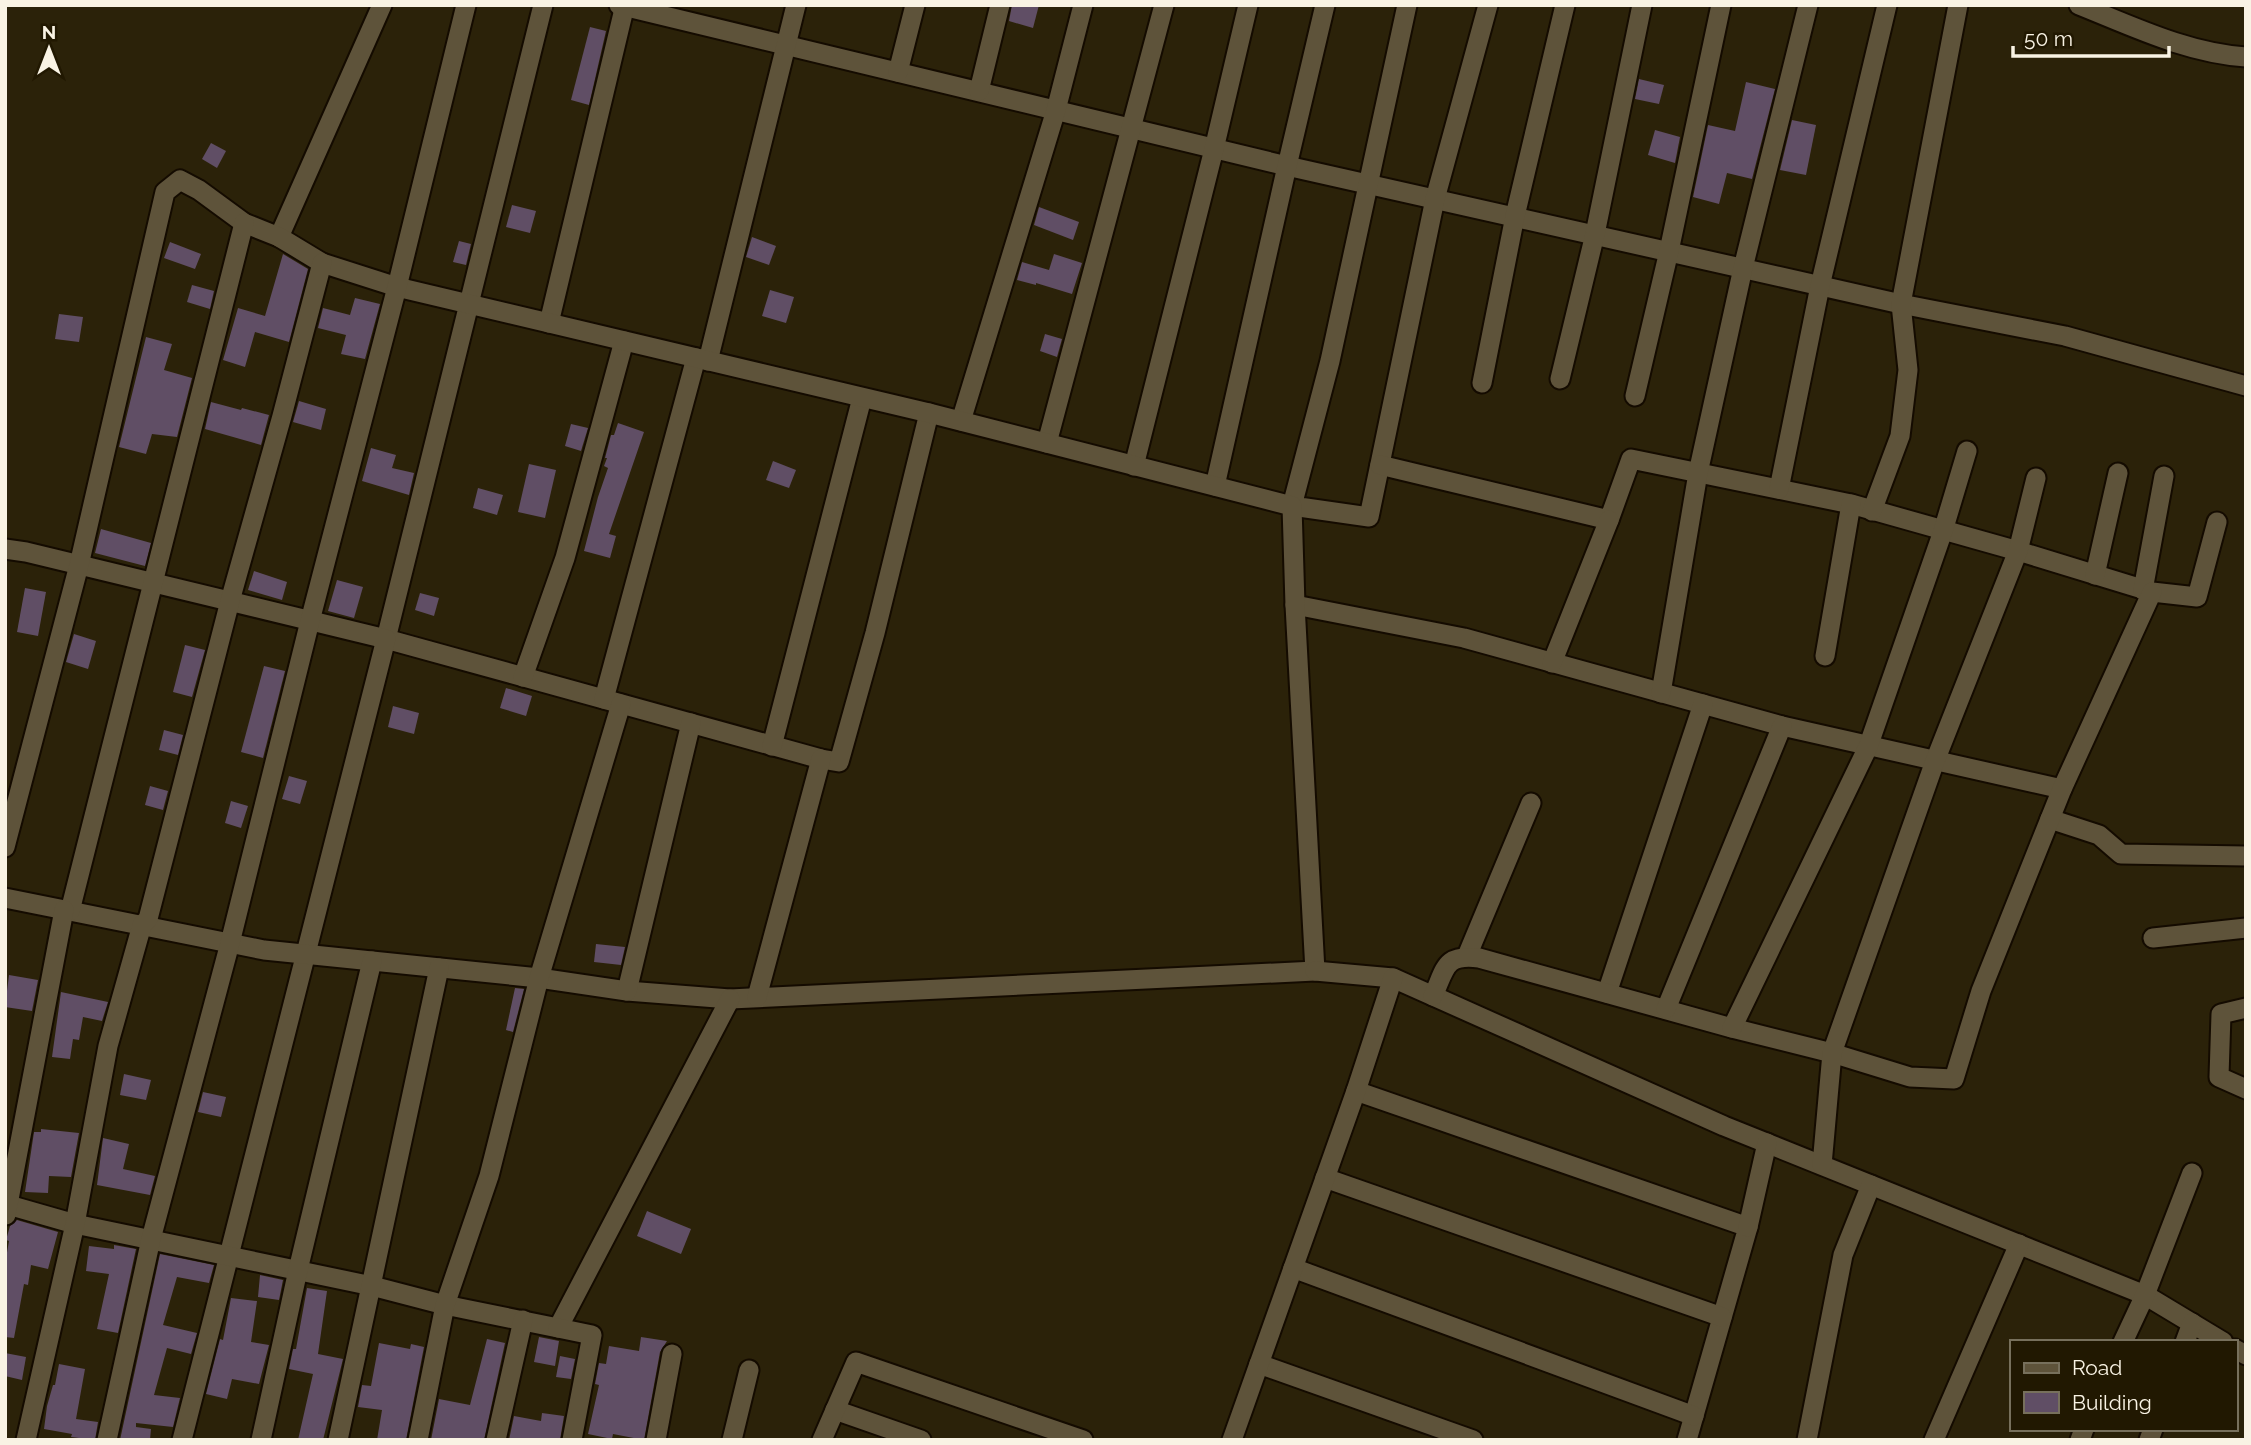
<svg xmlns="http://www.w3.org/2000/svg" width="2251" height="1445" font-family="Raleway,sans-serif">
	<rect width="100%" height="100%" fill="#2b2209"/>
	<g fill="#604e65">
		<polygon points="1012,5 1039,5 1033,28 1009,21"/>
		<polygon points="590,27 606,31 589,105 571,100"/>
		<polygon points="1639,79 1664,85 1659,104 1635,99"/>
		<polygon points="1746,82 1775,89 1752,179 1727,173 1719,204 1693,197 1708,125 1735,131"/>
		<polygon points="1792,120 1816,125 1806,175 1780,170"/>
		<polygon points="1655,130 1680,137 1675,163 1648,155"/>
		<polygon points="211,143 226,151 217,168 202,159"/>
		<polygon points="512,205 536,211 530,233 506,227"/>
		<polygon points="1039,207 1079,222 1073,240 1034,225"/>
		<polygon points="752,237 776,246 769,265 746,257"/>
		<polygon points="459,241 471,244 466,265 453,262"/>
		<polygon points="170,242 201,254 195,269 164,258"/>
		<polygon points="283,254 308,269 289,342 255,332 245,367 223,360 238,308 265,316"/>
		<polygon points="1054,254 1082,263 1072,294 1036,283 1036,285 1017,280 1022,262 1049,270"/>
		<polygon points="192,285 214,291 210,309 187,302"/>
		<polygon points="770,290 794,297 786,323 762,316"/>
		<polygon points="355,298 380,304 365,359 341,354 346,335 318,328 323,308 350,315"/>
		<polygon points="59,314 83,317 79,342 55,339"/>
		<polygon points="1045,334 1062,339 1057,357 1040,351"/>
		<polygon points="146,337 172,344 164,370 192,378 177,437 152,434 146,454 119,447"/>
		<polygon points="299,401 326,409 321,430 293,422"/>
		<polygon points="211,402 241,410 242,408 269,415 261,445 205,429"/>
		<polygon points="618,423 644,432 609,534 616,536 610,558 584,551 598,497 608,468 604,466 607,458 605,458 611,435 614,435"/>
		<polygon points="571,424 588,428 581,451 565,446"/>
		<polygon points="371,448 396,455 392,468 414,473 409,495 362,481"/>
		<polygon points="773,461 796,470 789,488 766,480"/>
		<polygon points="529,464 556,470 545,518 518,512"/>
		<polygon points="478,488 503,495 497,515 473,508"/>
		<polygon points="101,529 151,543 145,566 95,553"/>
		<polygon points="254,571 287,582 282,600 248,590"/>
		<polygon points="337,580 363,587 354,618 328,611"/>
		<polygon points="25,588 46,592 38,636 17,632"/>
		<polygon points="420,593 439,598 434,616 415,610"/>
		<polygon points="74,634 96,641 88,669 66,662"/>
		<polygon points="185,645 205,650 192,697 173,692"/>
		<polygon points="264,666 285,671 263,758 241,752"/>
		<polygon points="506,688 532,696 526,716 500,708"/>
		<polygon points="393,706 419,713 414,734 388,727"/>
		<polygon points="164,730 183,735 178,755 159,750"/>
		<polygon points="289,776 307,781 300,804 282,799"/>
		<polygon points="150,786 168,791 163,810 145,805"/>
		<polygon points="231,801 248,806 241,828 225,823"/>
		<polygon points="596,944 625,947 621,965 594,962"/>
		<polygon points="9,975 38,980 32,1011 5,1007"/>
		<polygon points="515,988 524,989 513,1032 506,1030"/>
		<polygon points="61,992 108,1002 102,1021 83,1017 79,1040 73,1039 70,1059 52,1057"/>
		<polygon points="124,1074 151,1080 146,1100 120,1095"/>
		<polygon points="203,1092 226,1097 221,1117 198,1112"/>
		<polygon points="41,1129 79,1133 71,1177 49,1176 48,1193 25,1192 34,1132 41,1132"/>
		<polygon points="103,1138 129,1144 123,1169 155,1176 150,1195 97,1185"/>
		<polygon points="647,1211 691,1229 681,1254 637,1236"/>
		<polygon points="17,1220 58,1232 48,1269 31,1265 28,1285 24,1284 14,1338 5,1337 5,1264 9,1241 6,1240 10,1226"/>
		<polygon points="114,1245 136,1249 118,1333 97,1329 109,1274 86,1271 89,1246 114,1249"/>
		<polygon points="160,1254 214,1265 209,1283 177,1277 163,1325 197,1333 191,1354 167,1348 154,1395 180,1398 173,1427 136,1423 136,1427 151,1429 150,1440 120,1440"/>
		<polygon points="260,1275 283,1280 279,1300 258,1297"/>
		<polygon points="307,1288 327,1291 318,1354 343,1359 323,1440 298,1440 313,1374 289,1369 293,1349 296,1349"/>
		<polygon points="231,1298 257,1301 251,1342 269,1345 259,1384 232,1379 227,1399 206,1394 220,1339 223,1340"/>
		<polygon points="539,1337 559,1341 555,1366 534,1362"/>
		<polygon points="641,1337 667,1341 660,1352 644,1440 613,1434 612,1439 588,1434 599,1385 595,1384 599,1363 606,1364 609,1346 639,1351"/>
		<polygon points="487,1339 505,1343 484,1440 431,1440 439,1399 470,1405"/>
		<polygon points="379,1343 410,1349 411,1344 424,1347 406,1440 377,1440 382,1410 358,1407 362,1385 371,1386"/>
		<polygon points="5,1353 26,1357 22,1380 5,1376"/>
		<polygon points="560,1356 575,1359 571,1379 556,1377"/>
		<polygon points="59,1364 85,1369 76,1419 98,1422 95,1440 71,1437 72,1434 44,1429 47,1406 53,1385 55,1385"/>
		<polygon points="542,1413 564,1416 560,1440 509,1440 514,1416 541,1421"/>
	</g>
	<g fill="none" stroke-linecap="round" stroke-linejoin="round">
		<defs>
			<g id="minor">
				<polyline points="543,5 386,639 821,759 839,762 875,633 929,413"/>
				<polyline points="619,5 1287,166 1901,304 2065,336 2246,386"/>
				<polyline points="1407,5 1330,361 1292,506 1369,517 1435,199 1488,5"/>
				<path d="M2079 5C2134 27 2187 53 2246 57"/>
				<polyline points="898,72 915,5"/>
				<polyline points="979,91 1000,5"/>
				<polyline points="279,237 382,5"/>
				<polyline points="549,323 625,5"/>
				<polyline points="708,361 796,5"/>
				<polyline points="1560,379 1595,234 1642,5"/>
				<polyline points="1482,383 1515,216 1565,5"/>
				<polyline points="1635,396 1669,251 1721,5"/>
				<polyline points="961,421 1056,110 1083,5"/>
				<polyline points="1047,443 1164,5"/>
				<polyline points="1380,465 1609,520 1631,459 1851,504 2018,551 2152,592 2197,597 2217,522"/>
				<polyline points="1134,466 1214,149 1248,5"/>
				<polyline points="1215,486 1287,166 1325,5"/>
				<polyline points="1779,489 1820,286 1887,5"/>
				<polyline points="1872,511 1900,436 1908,370 1901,304 1958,5"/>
				<polyline points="5,549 26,552 386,639 182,1440"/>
				<polyline points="2095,575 2118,473"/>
				<polyline points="2143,590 2164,476"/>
				<polyline points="1295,605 1464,638 1782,726 2062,789"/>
				<polyline points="1825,656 1851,504"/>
				<polyline points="1552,663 1609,520"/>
				<polyline points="523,677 565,558 624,341"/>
				<polyline points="1661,693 1698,473 1743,268 1808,5"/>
				<polyline points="604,699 696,358"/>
				<polyline points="772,746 862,398"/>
				<polyline points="2050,819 2099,835 2121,854 2246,856"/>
				<polyline points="5,847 79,565 165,192 180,180 199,190 244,223 279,237 322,263 397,287 929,413 1292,506 1295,605 1315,971 730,999 627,991 539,978 264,950 5,898"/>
				<polyline points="70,911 244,223"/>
				<polyline points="2153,938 2246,928"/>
				<polyline points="1467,956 1531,803"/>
				<polyline points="1315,971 1393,978 1724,1126 2145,1295 2223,1342"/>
				<polyline points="627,991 691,723"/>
				<polyline points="1607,993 1703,704"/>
				<path d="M1433 996C1446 968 1444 954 1479 958L1732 1028 1832 1053 1910 1077 1954 1079 1981 991 2062 789 2152 592"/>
				<polyline points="757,997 821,759"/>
				<polyline points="2246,1008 2221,1014 2219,1077 2246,1089"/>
				<polyline points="1666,1009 1782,726"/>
				<polyline points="1732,1028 1868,747 1943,531 1967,451"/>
				<polyline points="1356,1091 1748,1227 1687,1440"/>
				<polyline points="1822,1165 1832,1053 1935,761 2018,551 2036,478"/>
				<polyline points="1325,1178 1722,1317"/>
				<polyline points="5,1204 75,1224 372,1286 445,1305 558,1328 730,999"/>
				<polyline points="6,1215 64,910"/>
				<polyline points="1748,1227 1767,1143"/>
				<polyline points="1293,1268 1694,1416"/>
				<polyline points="558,1328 592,1335 572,1440"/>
				<polyline points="2123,1342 2145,1295 2192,1173"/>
				<polyline points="2185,1342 2192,1323"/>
				<polyline points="2235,1349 2246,1355"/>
				<polyline points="1259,1364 1473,1440"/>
				<polyline points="835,1410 921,1440"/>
				<polyline points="26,1440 75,1224 108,1046 142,925 148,919 230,601 282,416 322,263"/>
				<polyline points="107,1440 151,1239 230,943 310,621 397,287 466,5"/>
				<polyline points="261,1440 298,1270 372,961"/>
				<polyline points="338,1440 439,968"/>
				<polyline points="418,1440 445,1305 489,1176 539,978 621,704"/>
				<polyline points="496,1440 523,1320"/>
				<polyline points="656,1440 672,1354"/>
				<polyline points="732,1440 749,1370"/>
				<polyline points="822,1440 856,1362 1083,1440"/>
				<polyline points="1232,1440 1356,1091 1393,978"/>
				<polyline points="1807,1440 1843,1255 1871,1185"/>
				<polyline points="1934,1440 2019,1244"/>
				<polyline points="2080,1440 2084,1429"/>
				<polyline points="2149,1440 2153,1429"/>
			</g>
		</defs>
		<use href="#minor" stroke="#140b00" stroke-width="23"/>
		<use href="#minor" stroke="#5e533a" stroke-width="19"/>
	</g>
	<rect width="2251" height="1445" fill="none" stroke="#f9f3e4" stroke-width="14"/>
	<rect x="2010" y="1340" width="228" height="91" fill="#211801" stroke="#77705c" stroke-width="2"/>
	<rect x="2024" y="1363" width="35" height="10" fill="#5e533a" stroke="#77705c" stroke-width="2"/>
	<text x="2072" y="1375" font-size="21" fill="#f9f3e4">Road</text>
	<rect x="2024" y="1392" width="35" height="21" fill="#604e65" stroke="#77705c" stroke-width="2"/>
	<text x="2072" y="1410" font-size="21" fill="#f9f3e4">Building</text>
	<g transform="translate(49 49)" stroke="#211801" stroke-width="5" paint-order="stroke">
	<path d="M0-5L12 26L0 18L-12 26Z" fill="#f9f3e4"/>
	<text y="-10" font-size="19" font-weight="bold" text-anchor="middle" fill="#f9f3e4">N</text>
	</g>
	<path d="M2013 46v10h156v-10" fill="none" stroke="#f9f3e4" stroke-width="3.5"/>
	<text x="2024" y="46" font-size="21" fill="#f9f3e4" stroke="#211801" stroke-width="5" paint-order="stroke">50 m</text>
</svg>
